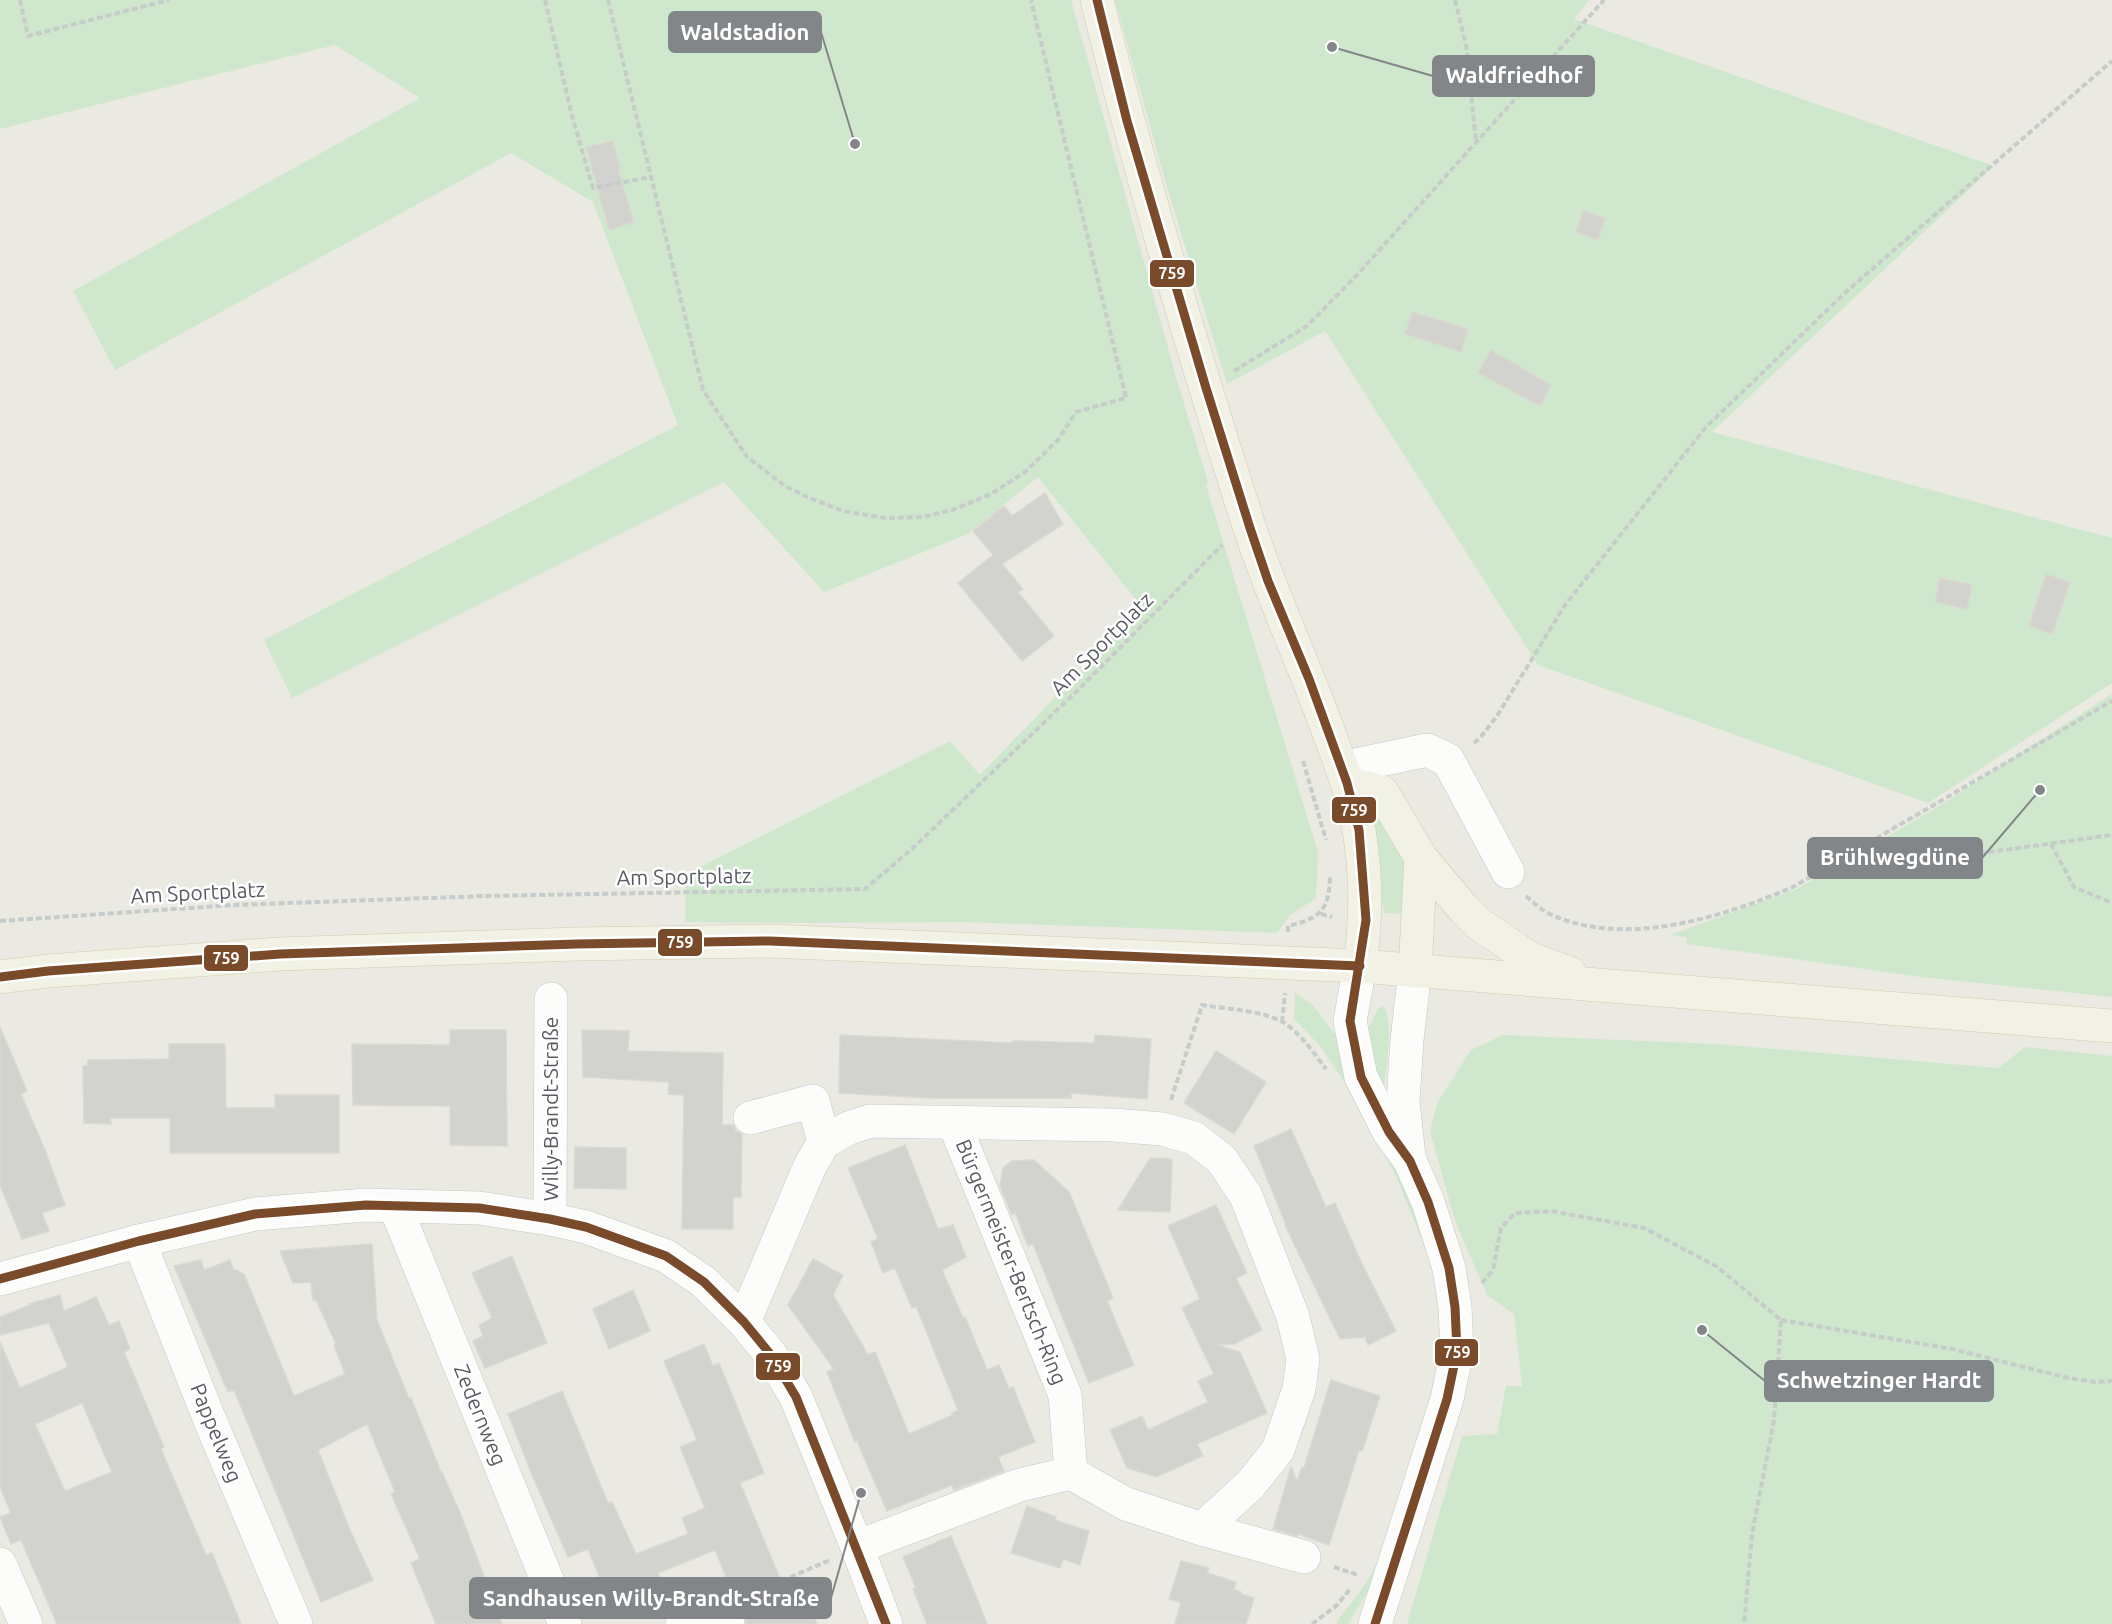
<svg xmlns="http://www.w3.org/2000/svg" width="2112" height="1624" font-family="Ubuntu,sans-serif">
	<rect width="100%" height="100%" fill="#eae9e2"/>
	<g fill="#cfe8cd">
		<polygon points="0,0 1071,0 1178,384 1208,482 1206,485 1210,499 1318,852 1316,898 1290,915 1277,933 964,922 793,923 685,922 686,874 950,741 980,775 1142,607 1038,477 968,534 824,592 724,482 292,698 264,640 678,425 593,202 511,153 115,370 73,291 420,98 335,45 0,129"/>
		<polygon points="1115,0 1589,0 1574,19 1994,166 1712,432 2112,538 2112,683 1928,803 1538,665 1325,331 1227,384 1165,180"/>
		<polygon points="2112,694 2112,997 1921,977 1687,944 1686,937 1670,935 1797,889 1816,878 1933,810"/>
		<polygon points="1371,805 1373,807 1409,869 1407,914 1384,913 1367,807"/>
		<polygon points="1295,993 1313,1005 1337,1037 1373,1126 1415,1209 1445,1305 1442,1374 1384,1564 1348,1624 1337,1624 1337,1621 1360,1592 1378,1563 1431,1403 1440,1354 1441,1307 1432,1265 1395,1174 1345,1083 1321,1047 1294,1019"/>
		<path d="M1383 1006C1395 1016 1385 1078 1383 1095L1381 1094 1367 1031 1378 1009Z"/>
		<polygon points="1503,1035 1716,1044 1998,1068 2025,1047 2112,1056 2112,1624 1407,1624 1462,1436 1497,1434 1506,1386 1522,1386 1514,1314 1487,1295 1455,1221 1430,1131 1437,1103 1471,1050"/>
	</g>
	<g fill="#d2d2ce" stroke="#dad8d2" stroke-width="1.5" fill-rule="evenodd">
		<polygon points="613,141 620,168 618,169 634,222 609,230 586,147"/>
		<polygon points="1583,211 1605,218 1598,240 1576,232"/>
		<polygon points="1412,312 1468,329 1461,352 1405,334"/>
		<polygon points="1491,350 1551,385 1540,406 1478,373"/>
		<polygon points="1045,493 1063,524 1002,564 1023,589 1018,592 1054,636 1022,661 958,583 993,555 973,531 1004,506 1012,516"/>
		<polygon points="2046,574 2070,582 2052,634 2029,626"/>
		<polygon points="1940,578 1972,585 1967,609 1935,602"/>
		<polygon points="0,1027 27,1091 21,1094 45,1150 65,1205 42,1213 49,1231 22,1239 0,1185"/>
		<polygon points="450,1030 506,1030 507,1146 450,1145 450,1106 353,1105 352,1044 450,1045"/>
		<polygon points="582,1030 629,1031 628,1051 723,1053 722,1125 733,1125 736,1131 742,1134 741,1197 733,1197 733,1229 682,1229 684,1095 668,1094 669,1082 583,1077"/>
		<polygon points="840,1035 1012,1043 1012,1041 1094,1043 1095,1035 1151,1039 1147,1099 1071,1093 1071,1098 931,1098 839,1093"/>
		<polygon points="169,1044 225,1044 226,1108 275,1108 275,1095 339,1095 339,1153 170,1153 170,1118 110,1118 111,1124 84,1123 83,1066 88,1066 88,1060 169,1059"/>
		<polygon points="1216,1051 1266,1082 1234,1134 1184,1103"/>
		<polygon points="1291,1129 1326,1207 1335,1203 1363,1266 1396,1331 1368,1345 1365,1337 1340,1339 1285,1225 1286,1225 1254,1146"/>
		<polygon points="905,1145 938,1229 953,1225 966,1257 942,1270 963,1318 965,1317 987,1370 999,1365 1009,1389 1013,1387 1035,1442 998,1457 1004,1471 954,1490 952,1485 887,1511 857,1441 855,1442 827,1372 834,1369 788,1305 813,1259 843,1275 833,1295 868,1355 875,1352 909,1434 953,1415 952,1413 958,1410 916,1306 912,1308 895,1268 883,1273 871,1242 878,1239 848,1168"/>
		<polygon points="575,1147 626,1148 626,1189 574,1188"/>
		<polygon points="1150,1158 1172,1159 1170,1212 1118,1210"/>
		<polygon points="1034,1160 1069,1192 1113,1298 1107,1301 1134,1365 1089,1383 1033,1244 1028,1246 1015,1212 1012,1215 1000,1186 1003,1168 1012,1161"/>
		<polygon points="1216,1205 1247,1273 1236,1278 1262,1330 1234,1344 1217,1345 1240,1352 1267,1413 1197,1444 1203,1456 1156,1477 1127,1468 1110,1430 1142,1416 1148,1430 1208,1402 1198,1381 1214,1374 1182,1308 1200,1299 1168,1226"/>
		<polygon points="372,1244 377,1320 409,1399 411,1398 441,1472 442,1472 461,1515 502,1624 436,1624 411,1563 420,1559 391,1494 395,1492 367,1424 318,1450 350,1530 373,1580 321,1602 234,1390 228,1392 174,1266 201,1260 204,1270 230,1260 233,1269 244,1274 294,1396 345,1374 334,1345 336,1344 316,1300 313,1300 311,1282 293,1283 280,1251"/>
		<polygon points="512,1256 547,1343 485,1368 473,1341 483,1336 479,1325 492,1318 472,1273"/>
		<polygon points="633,1290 650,1331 609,1349 593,1309"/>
		<path d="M60 1295 64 1311 96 1297 109 1325 119 1321 130 1349 124 1352 164 1447 161 1449 206 1555 212 1553 241 1624H57L21 1540 11 1544 0 1517 11 1513 0 1487V1342L20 1388 68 1367 49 1323 0 1335V1317L30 1305 29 1304ZM82 1403 112 1472 65 1491 35 1424Z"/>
		<polygon points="704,1344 713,1366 719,1363 764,1473 740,1483 789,1600 804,1594 817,1624 746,1624 746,1619 751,1617 735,1581 729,1584 715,1550 658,1573 670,1604 644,1615 640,1605 615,1616 588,1549 568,1557 533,1477 508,1414 562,1391 608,1503 612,1502 636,1554 688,1534 682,1518 705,1508 680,1447 697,1440 664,1361"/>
		<polygon points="1331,1380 1380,1396 1362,1451 1359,1450 1329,1545 1298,1534 1297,1536 1273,1529 1291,1467 1297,1481 1302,1467 1304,1468"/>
		<polygon points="1027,1506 1056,1517 1055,1520 1089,1531 1080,1565 1063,1559 1060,1568 1011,1553"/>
		<polygon points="951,1536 972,1586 987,1624 927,1624 913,1589 916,1588 903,1557"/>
		<polygon points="1181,1561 1209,1568 1207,1573 1236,1582 1234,1589 1241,1592 1241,1594 1254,1598 1246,1624 1175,1624 1181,1603 1169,1599"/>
	</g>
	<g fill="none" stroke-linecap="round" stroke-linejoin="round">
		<defs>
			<g id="minor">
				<polyline points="1342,768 1427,750 1448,760 1508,872"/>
				<polyline points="1360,966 1350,1021 1361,1077 1389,1132 1410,1161 1428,1202 1449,1268 1455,1307 1457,1351 1447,1399 1375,1624"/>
				<polyline points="750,1118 813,1101 824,1142"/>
				<polyline points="1409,1156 1403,1102 1407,1040 1415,971"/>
				<polyline points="395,1206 565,1624"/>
				<polyline points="550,1219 551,999"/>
				<polyline points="139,1241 209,1418 296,1624"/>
				<polyline points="0,1279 139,1241 255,1214 366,1205 479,1208 550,1219 586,1227 666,1256 704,1282 744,1322 771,1355 796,1397 857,1547 886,1624"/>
				<polyline points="744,1322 809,1168 824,1142 849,1128 870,1121 1113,1125 1162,1129 1194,1138 1222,1160 1246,1196 1293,1317 1303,1359 1299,1389 1278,1450 1250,1485 1202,1529 1126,1504 1071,1473 1065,1395 954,1123"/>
				<polyline points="1202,1529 1304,1557"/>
				<polyline points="857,1547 1020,1485 1071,1473"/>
				<polyline points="0,1564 26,1624"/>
				<polyline points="682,1624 721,1607 728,1624"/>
			</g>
			<g id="major">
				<path d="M1097 0C1141 177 1193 352 1249 526 1272 596 1304 664 1329 733 1341 765 1353 797 1359 830 1367 878 1366 919 1360 966"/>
				<polyline points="1347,783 1382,792 1421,858 1463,908 1479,924 1531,959 1570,973"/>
				<polyline points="1415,971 1421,858"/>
				<polyline points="0,977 48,971 280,954 577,944 770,941 1360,966 2112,1026"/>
			</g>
		</defs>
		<use href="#minor" stroke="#c6c7c5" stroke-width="34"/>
		<use href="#major" stroke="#d4cbae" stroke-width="34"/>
		<g stroke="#c5ccc9" stroke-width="4" stroke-dasharray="6 3" stroke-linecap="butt">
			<polyline points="20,0 28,36 169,0"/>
			<polyline points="545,0 572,116 593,188 651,177"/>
			<polyline points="608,0 703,390 747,457 785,486 807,497 843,511 885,518 923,517 955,509 991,494 1025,472 1058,440 1076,412 1126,398 1031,0"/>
			<polyline points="1455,0 1466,45 1476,142"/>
			<polyline points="1234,371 1307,326 1357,275 1604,0"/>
			<polyline points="1474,743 1480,738 1497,716 1565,605 1706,427 1847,291 2112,61"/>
			<polyline points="1303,761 1326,840"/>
			<polyline points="2051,844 2074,887 2112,903"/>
			<polyline points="1836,863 1931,860 2112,835"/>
			<path d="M1526 896C1534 903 1542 911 1552 915 1626 948 1723 917 1793 887L2112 701"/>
			<polyline points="1321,914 1332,917"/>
			<polyline points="0,921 233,905 485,896 865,889 913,848 1079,689 1222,545"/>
			<path d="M1288 932V926C1320 918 1329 911 1330 877"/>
			<polyline points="1282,1022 1285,993"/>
			<path d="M1171 1100 1202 1005C1227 1009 1258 1010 1281 1021 1299 1031 1314 1053 1326 1069"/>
			<polyline points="1482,1283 1493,1270 1501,1228 1515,1213 1551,1211 1644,1228 1716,1266 1781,1320 1774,1420 1752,1534 1744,1624"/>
			<polyline points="1781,1320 1952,1349 2068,1378 2095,1382 2112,1381"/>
			<polyline points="1334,1567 1358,1575"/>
			<polyline points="749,1595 830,1560"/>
			<polyline points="1312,1624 1336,1606 1351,1588"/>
		</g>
		<use href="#minor" stroke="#fcfcfb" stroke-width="33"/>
		<use href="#major" stroke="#f2f1e5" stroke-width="33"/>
		<defs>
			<g id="bus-1">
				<polyline points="1097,0 1127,121 1206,388 1250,528 1268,581 1309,679 1347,783 1359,830 1366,920 1350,1021 1361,1077 1389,1132 1410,1161 1428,1202 1449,1268 1455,1307 1457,1351 1447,1399 1375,1624"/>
				<polyline points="0,977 48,971 280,954 577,944 770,941 1360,966"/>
				<polyline points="0,1279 139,1241 255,1214 366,1205 479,1208 550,1219 586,1227 666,1256 704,1282 744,1322 771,1355 796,1397 886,1624"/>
			</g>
		</defs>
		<use href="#bus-1" stroke="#fff" stroke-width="14"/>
		<use href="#bus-1" stroke="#7a4b2a" stroke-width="9"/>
	</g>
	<g text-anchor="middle" stroke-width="5" stroke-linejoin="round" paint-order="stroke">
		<g font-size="21" fill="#585c62" stroke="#fff">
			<text transform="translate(1102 644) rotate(-45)" y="7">Am Sportplatz</text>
			<text transform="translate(684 877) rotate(-1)" y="7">Am Sportplatz</text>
			<text transform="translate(198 893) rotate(-3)" y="7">Am Sportplatz</text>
			<text transform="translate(551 1109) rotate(-90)" y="7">Willy-Brandt-Straße</text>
			<text transform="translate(1011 1262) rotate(68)" y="7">Bürgermeister-Bertsch-Ring</text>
			<text transform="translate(480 1415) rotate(68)" y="7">Zedernweg</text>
			<text transform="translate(216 1433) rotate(68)" y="7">Pappelweg</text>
		</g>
	</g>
	<path fill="none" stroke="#838688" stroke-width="2" d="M855 144L821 32M1332 47L1433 76M2040 790L1982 858M1702 1330L1765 1381M861 1493L831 1598"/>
	<g fill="#838688" stroke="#fff" stroke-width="2">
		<circle cx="855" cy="144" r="6"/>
		<circle cx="1332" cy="47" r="6"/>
		<circle cx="2040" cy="790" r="6"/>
		<circle cx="1702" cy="1330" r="6"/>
		<circle cx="861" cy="1493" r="6"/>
	</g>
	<g fill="#838688" stroke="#838688" stroke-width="2">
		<rect x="669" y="12" width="152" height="40" rx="6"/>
		<rect x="1433" y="56" width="161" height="40" rx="6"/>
		<rect x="1808" y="838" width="174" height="40" rx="6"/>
		<rect x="1765" y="1361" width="228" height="40" rx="6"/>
		<rect x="470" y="1578" width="361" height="40" rx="6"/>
	</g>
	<g font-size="22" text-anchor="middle" font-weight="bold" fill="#fff">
		<text x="745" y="40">Waldstadion</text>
		<text x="1514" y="83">Waldfriedhof</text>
		<text x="1895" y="865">Brühlwegdüne</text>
		<text x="1879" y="1388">Schwetzinger Hardt</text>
		<text x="651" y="1606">Sandhausen Willy-Brandt-Straße</text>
	</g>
	<g stroke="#fff" stroke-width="2">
		<rect x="1149" y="259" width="46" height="29" rx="6" fill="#7a4b2a"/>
		<rect x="1331" y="796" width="46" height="28" rx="6" fill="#7a4b2a"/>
		<rect x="657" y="928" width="46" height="29" rx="6" fill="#7a4b2a"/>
		<rect x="203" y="944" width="46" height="28" rx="6" fill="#7a4b2a"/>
		<rect x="1434" y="1338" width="45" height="29" rx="6" fill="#7a4b2a"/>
		<rect x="755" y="1352" width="46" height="29" rx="6" fill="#7a4b2a"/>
	</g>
	<g font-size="16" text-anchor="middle" font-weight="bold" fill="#fff">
		<text x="1172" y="279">759</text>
		<text x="1354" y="816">759</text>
		<text x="680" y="948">759</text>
		<text x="226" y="964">759</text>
		<text x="1457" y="1358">759</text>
		<text x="778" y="1372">759</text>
	</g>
</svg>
